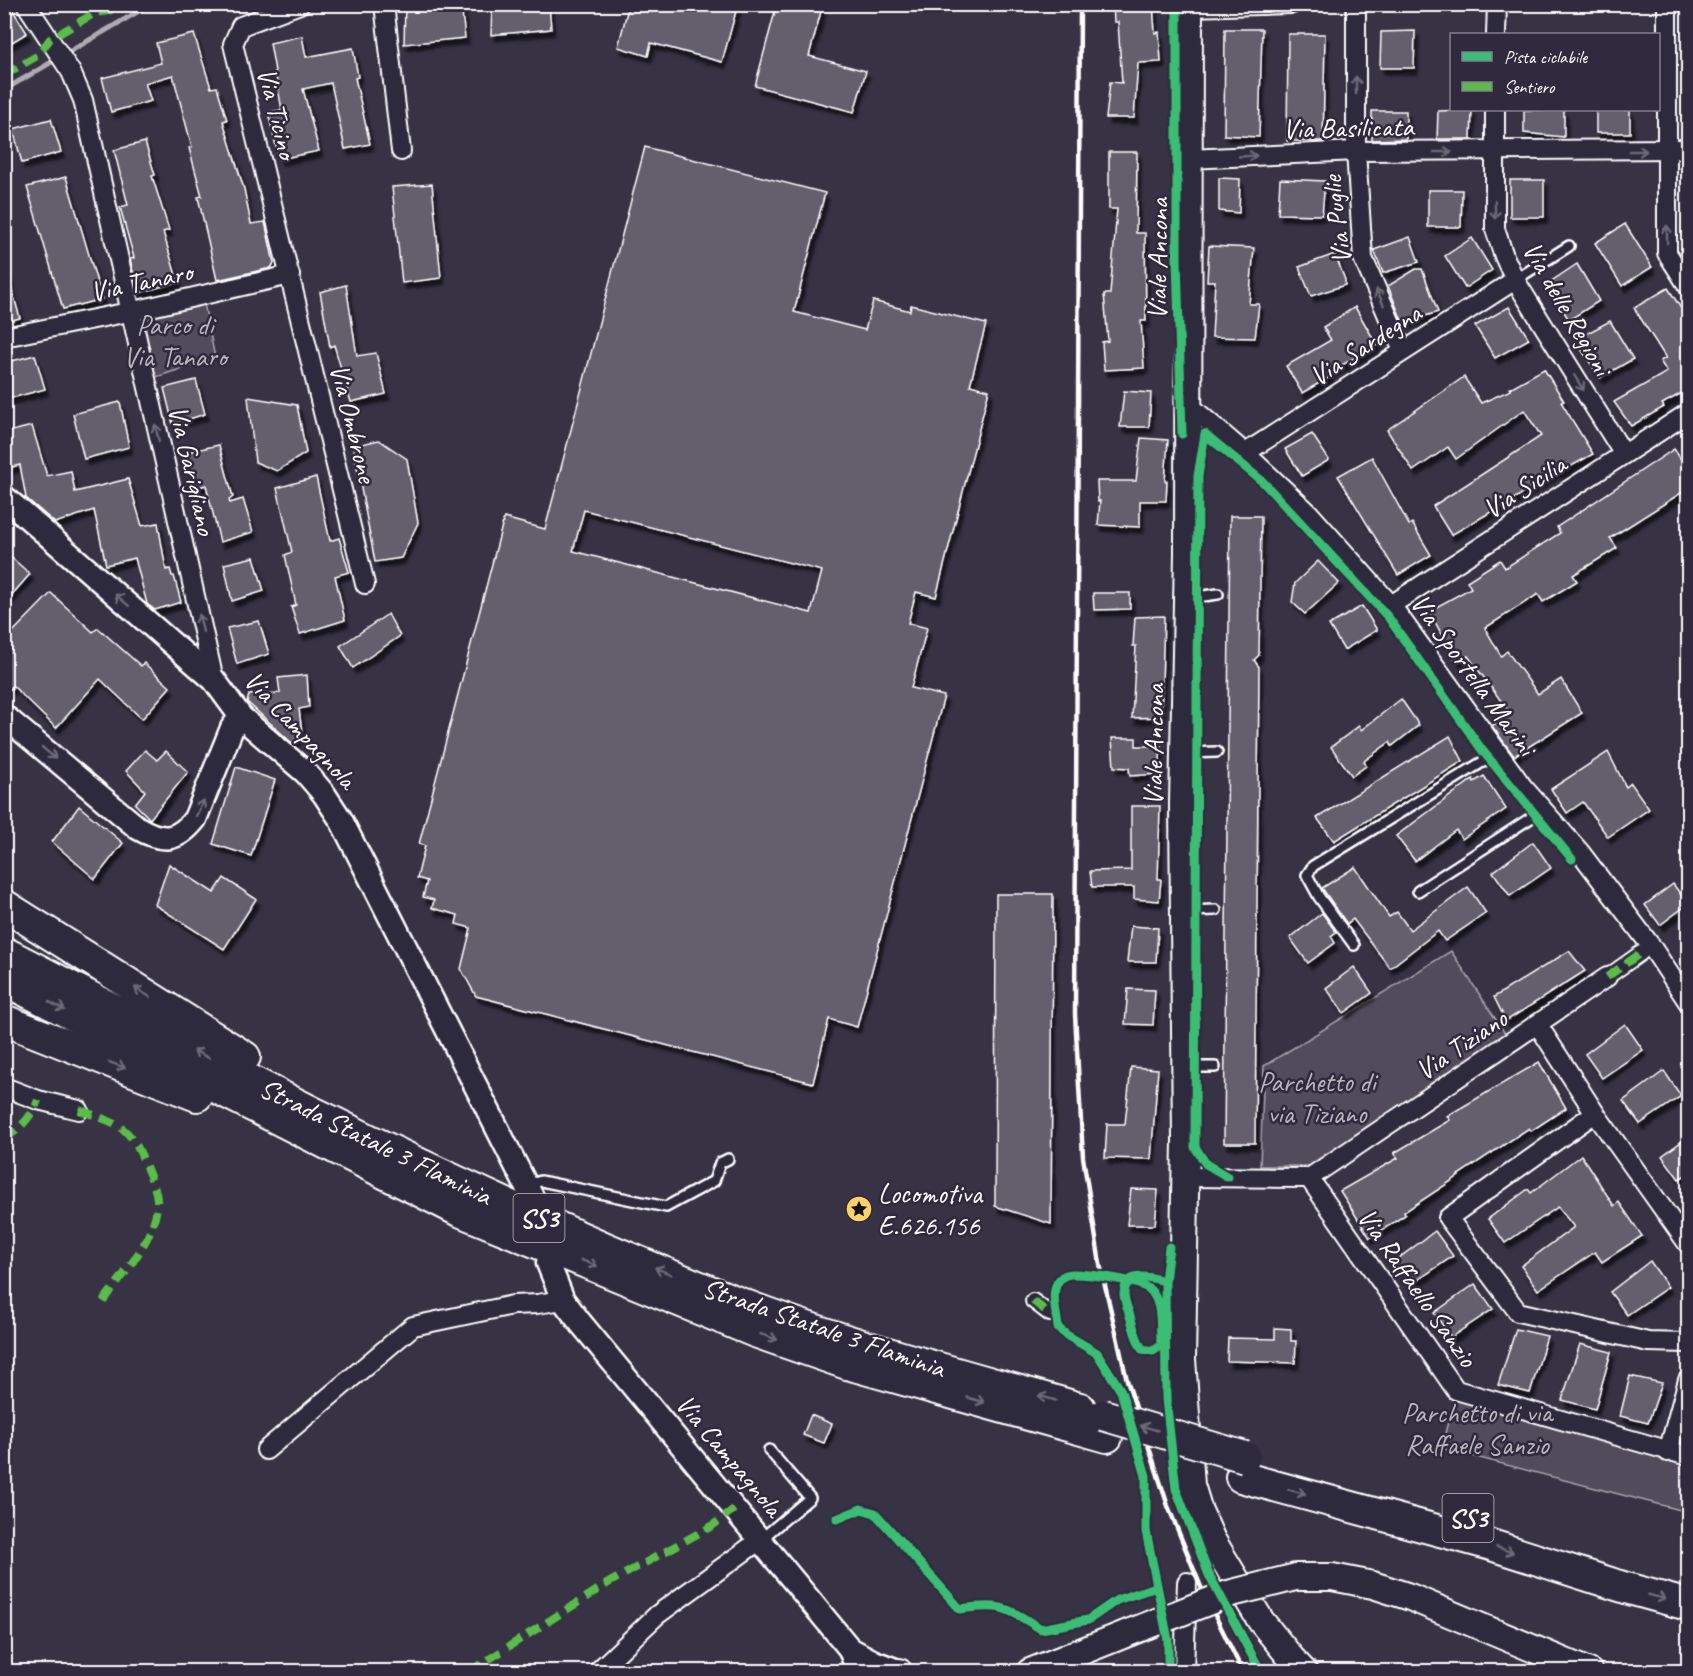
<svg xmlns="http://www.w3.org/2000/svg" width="1693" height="1676" font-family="Caveat,sans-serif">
	<defs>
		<filter id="shadow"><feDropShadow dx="3.5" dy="6" stdDeviation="1.5" flood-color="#0009"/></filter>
	</defs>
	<rect width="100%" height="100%" fill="#373345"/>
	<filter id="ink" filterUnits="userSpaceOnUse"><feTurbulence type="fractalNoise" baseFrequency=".0167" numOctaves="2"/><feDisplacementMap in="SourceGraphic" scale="12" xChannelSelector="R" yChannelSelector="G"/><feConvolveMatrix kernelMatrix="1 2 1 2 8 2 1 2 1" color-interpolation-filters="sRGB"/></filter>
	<g filter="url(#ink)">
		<g fill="#514c5c" stroke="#a8a6ae" stroke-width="1.5">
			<polygon points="204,303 215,358 150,379 142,317"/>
			<polygon points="1451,951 1510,1041 1311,1166 1260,1166 1264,1066"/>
			<polygon points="1456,1392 1688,1457 1688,1512 1441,1448"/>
		</g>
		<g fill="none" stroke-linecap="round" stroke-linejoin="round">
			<polyline stroke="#adabb2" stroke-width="5" points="4,90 151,4"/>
		</g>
		<g fill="#635f6d" stroke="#fff" stroke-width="1.5" fill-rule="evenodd" filter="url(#shadow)">
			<polygon points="4,4 9,4 27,33 4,47"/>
			<polygon points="405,4 461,4 465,38 404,44"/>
			<polygon points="492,4 549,4 551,29 491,35"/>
			<polygon points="629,4 738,4 722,62 651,43 648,56 618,47"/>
			<polygon points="777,4 823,4 809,56 866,71 854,112 755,86"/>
			<polygon points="1113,4 1153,4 1155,33 1159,32 1161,62 1138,63 1134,118 1106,118 1110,82 1122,83 1118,22 1114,22"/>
			<polygon points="1225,29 1262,29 1259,137 1224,135"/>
			<polygon points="1415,31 1414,68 1380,68 1381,32"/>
			<polygon points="194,34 211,88 217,87 227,120 223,121 244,189 251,224 265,222 274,263 271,268 217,280 198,197 202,196 189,148 192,147 173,75 145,83 151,101 111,112 102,78 161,63 156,43"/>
			<polygon points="1288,34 1325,34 1323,141 1287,141"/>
			<polygon points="302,36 306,57 353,48 358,77 355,78 370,144 345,149 331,83 303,89 319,151 279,159 268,112 282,110 270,43"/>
			<polygon points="1472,110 1471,139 1437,139 1438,111"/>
			<polygon points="1524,110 1564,110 1564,137 1524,133"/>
			<rect x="1596" y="110" width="34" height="23"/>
			<polygon points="1372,111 1406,111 1406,139 1372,140"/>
			<polygon points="51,119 61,152 22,163 13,129"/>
			<polygon points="145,142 155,175 152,176 169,230 163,232 178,282 138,293 130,259 134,258 120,207 128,205 114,150"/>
			<path d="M645 147 825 193 794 312 865 330 873 301 910 311 911 305 986 324 970 385 989 390 936 597 916 592 908 623 927 628 911 688 944 696 857 1027 829 1019 813 1083 476 996 461 969 471 928 456 924 458 915 432 908 434 900 423 897 427 881 417 878 425 846 419 844 504 518 545 529ZM584 510 822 571 811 613 573 551Z"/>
			<polygon points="1109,152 1137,152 1136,233 1145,233 1146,321 1141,321 1144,368 1104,370 1102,342 1108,341 1104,294 1110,294 1117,209 1109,209"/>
			<polygon points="66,177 102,299 63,309 27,187"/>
			<polygon points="1219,178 1240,179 1239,213 1219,211"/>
			<polygon points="1280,179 1325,181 1322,215 1278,214"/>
			<rect x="1510" y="180" width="34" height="37"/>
			<polygon points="432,184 441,278 402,283 392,187"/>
			<polygon points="1428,190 1462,190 1461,227 1428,227"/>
			<polygon points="1625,224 1652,267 1622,286 1595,243"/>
			<polygon points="1410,237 1419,262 1383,273 1374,250"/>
			<polygon points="1472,238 1492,270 1465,288 1445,256"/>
			<polygon points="1209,246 1254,248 1249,304 1259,304 1255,338 1212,337 1215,281 1207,281"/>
			<polygon points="1335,254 1345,280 1345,285 1311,296 1299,267"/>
			<polygon points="1577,264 1599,301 1569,320 1547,284"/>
			<polygon points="1416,269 1422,269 1438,312 1403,323 1388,286"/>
			<polygon points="4,276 8,276 20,318 4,322"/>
			<polygon points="346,285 357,356 376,353 386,394 351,402 334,345 330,347 320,292"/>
			<polygon points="1668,288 1689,321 1689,389 1662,404 1664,407 1631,426 1614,402 1667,372 1660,361 1666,358 1634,308"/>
			<polygon points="1355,307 1377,345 1328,373 1330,377 1302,393 1286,366 1331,340 1323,327"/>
			<polygon points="1509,307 1529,339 1495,358 1475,326"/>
			<polygon points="1610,321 1633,359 1600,378 1579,346 1584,343 1580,337"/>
			<polygon points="35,355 45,389 4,400 4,363"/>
			<polygon points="1544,369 1564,401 1561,402 1593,454 1559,473 1558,470 1517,497 1451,535 1433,506 1541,436 1524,410 1456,459 1448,447 1413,471 1387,430 1464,377 1481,403 1511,390 1510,388"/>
			<polygon points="196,380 205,414 173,424 164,388"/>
			<polygon points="1124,391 1151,393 1149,427 1120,427"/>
			<polygon points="248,397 297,405 306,453 277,471 255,462"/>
			<polygon points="120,402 129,447 84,459 73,414"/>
			<polygon points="32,426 47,476 71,471 75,492 128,479 142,526 158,523 166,570 170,569 172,576 174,576 181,602 155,610 147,604 135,558 106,565 94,510 55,523 26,498 20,465 4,469 4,433"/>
			<polygon points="1312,434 1329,460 1302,476 1285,449"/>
			<polygon points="1141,438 1168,440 1165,481 1167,481 1166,501 1140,501 1140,527 1098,525 1100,501 1098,502 1097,481 1136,481"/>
			<polygon points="379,440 407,459 418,523 401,558 375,562 353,446"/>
			<polygon points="219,445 233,497 229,500 230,503 243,499 253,532 220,542 206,485 196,488 187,452"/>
			<polygon points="1674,449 1689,471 1689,488 1610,538 1617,548 1573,575 1577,581 1543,602 1538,594 1485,628 1501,656 1507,651 1538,694 1561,679 1582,713 1514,756 1492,726 1510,713 1468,656 1457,662 1429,611 1471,588 1467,581 1500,560 1505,568 1560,533 1557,527"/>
			<polygon points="1372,457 1409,525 1412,523 1431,555 1398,575 1338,476"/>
			<polygon points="316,477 330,541 339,538 349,572 335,576 345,620 300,634 291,607 296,605 285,555 292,552 277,488"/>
			<polygon points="1230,516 1261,516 1259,655 1254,660 1259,667 1255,1143 1224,1143"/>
			<polygon points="4,551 30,574 4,604"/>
			<polygon points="254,557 264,591 232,601 224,564"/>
			<polygon points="1318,561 1339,583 1305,614 1292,602 1295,583"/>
			<polygon points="51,593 93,632 98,628 141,666 144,663 170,687 142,719 100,679 56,728 13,686 4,696 4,641"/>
			<polygon points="1093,593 1130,593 1130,609 1094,610"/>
			<polygon points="1362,606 1377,630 1344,650 1329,625"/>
			<polygon points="388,614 400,636 353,668 340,646"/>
			<polygon points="1164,616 1161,717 1132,718 1136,646 1133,646 1135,617"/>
			<polygon points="259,621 269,654 237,664 227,628"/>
			<polygon points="307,675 309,707 299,709 302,733 292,743 247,702 249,695 280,693 278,678"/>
			<polygon points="1401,699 1419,725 1392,746 1390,742 1364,761 1366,766 1352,776 1331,747 1359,726 1361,730"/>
			<polygon points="1450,736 1463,761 1334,841 1317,818"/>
			<polygon points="1112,738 1136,738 1136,746 1161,746 1159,774 1130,776 1129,768 1114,767"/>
			<polygon points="145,750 157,760 166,751 188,772 150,819 135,804 145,791 126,771"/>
			<polygon points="1608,752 1626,787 1631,783 1649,809 1608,837 1583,802 1567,813 1551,789"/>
			<polygon points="236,767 275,780 251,856 213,844"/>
			<polygon points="1484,776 1506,809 1462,839 1456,830 1415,861 1396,836 1473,779 1474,782"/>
			<polygon points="79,806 123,843 95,879 52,842"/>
			<polygon points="1131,806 1160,806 1158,879 1161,879 1159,901 1134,899 1134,887 1092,887 1090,871 1131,870"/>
			<polygon points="1533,842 1551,868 1510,896 1493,872"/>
			<polygon points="169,864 214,893 224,878 256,899 224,949 155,905"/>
			<polygon points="1355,867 1389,917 1397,912 1410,930 1468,887 1486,913 1445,941 1438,931 1390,968 1353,919 1347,924 1322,888"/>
			<polygon points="1673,884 1688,904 1660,925 1645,905"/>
			<polygon points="996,894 1053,894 1051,1224 995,1206"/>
			<polygon points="1322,913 1336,932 1331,936 1335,943 1308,963 1290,938"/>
			<polygon points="1131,926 1158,928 1156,962 1127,962"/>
			<polygon points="1569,951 1585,971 1506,1021 1494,997"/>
			<polygon points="1354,967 1372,993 1344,1013 1326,988"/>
			<polygon points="1128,989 1155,990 1153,1025 1125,1024"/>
			<polygon points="1625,1024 1643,1050 1602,1078 1585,1054"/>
			<polygon points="1539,1062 1566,1108 1531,1131 1529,1128 1458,1175 1459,1176 1404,1212 1405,1215 1370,1238 1340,1191 1398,1158 1394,1153 1450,1120 1447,1116"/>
			<polygon points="1131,1067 1158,1069 1151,1159 1105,1158 1107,1124 1125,1124"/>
			<polygon points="1664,1071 1681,1096 1640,1124 1623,1101"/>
			<polygon points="1689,1136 1689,1173 1679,1179 1662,1156"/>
			<polygon points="1581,1155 1614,1206 1619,1202 1642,1236 1602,1262 1595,1252 1538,1290 1521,1266 1574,1227 1558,1207 1505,1243 1488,1219 1528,1189 1531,1193"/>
			<polygon points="1131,1189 1158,1190 1155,1225 1127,1225"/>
			<polygon points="1435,1231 1453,1256 1412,1284 1395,1261"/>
			<polygon points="1650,1261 1668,1287 1627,1315 1610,1292"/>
			<polygon points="1475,1284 1493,1309 1451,1337 1434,1313"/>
			<polygon points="1275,1328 1291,1329 1291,1341 1296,1341 1295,1363 1227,1361 1228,1338 1275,1339"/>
			<polygon points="1516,1329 1547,1336 1530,1393 1498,1385"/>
			<polygon points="1580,1344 1611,1352 1595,1409 1562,1400"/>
			<polygon points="1630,1376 1662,1383 1648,1423 1620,1416"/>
			<polygon points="811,1415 832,1424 824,1443 803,1435"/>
		</g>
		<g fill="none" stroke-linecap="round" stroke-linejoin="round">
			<defs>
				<g id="service">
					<polyline points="1515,280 1569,246"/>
					<polyline points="1189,598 1218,594"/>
					<polyline points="1187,753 1217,752"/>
					<polyline points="1418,891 1543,810"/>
					<polyline points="1187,911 1216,910"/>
					<polyline points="1354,945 1319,897 1307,875 1313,866 1489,758"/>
					<polyline points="1188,1067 1215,1067"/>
					<polyline points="527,1185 541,1181 666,1207 714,1181 720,1163 728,1159"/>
					<polyline points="760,1540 810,1498 769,1450"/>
				</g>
				<g id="pedestrian">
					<polyline points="1607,977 1641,953"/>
					<polyline points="1033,1301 1050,1314"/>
				</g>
				<g id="minor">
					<polyline points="26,4 71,72 83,100 214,680"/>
					<polyline points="300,4 241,26 233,44 365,584"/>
					<polyline points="384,4 401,151"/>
					<polyline points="1356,4 1356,151 1363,258 1403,351"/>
					<polyline points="1667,4 1667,253 1688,286"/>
					<polyline points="1189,7 1292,4"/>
					<polyline points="1496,34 1497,4"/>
					<polyline points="1495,110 1495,229 1504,256 1515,280 1623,453"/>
					<polyline points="1189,159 1356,151 1688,149"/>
					<polyline points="4,337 129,312 290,275"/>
					<polyline points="1188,404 1245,453 1309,513 1391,605 1523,787 1580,852 1651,946 1688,1002"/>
					<polyline points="1245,453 1515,280"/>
					<polyline points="1391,605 1688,413"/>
					<polyline points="1538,1025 1595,1113 1688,1244"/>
					<polyline points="4,1087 38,1100 79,1110"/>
					<polyline points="1595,1113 1448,1218 1518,1312 1648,1342 1688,1343"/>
					<polyline points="1185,1177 1309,1178 1456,1390 1688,1456"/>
					<polyline points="1309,1178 1607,977"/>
					<polyline points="266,1450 413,1326 513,1305 537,1304 563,1300"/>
					<polyline points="1668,1452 1688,1380"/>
					<polyline points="597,1672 657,1615 760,1540"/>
					<polyline points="1184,1672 1187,1582"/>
				</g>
				<g id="tertiary">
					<polyline points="4,497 214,680 241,717 306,773 324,794 341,820 532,1197"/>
					<path d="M4 716 138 828C162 842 177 842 195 819L232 728 241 717"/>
					<polyline points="548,1263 563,1300 579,1321 850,1649 858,1672"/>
					<polyline points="850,1649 874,1662 898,1671"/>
				</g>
				<g id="secondary">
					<polyline points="1189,4 1188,553 1183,804 1186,1141 1182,1359 1191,1485 1199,1511 1212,1540 1261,1621 1291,1658 1304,1672"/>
					<polyline points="1296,1577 1332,1577 1373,1585 1410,1597 1589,1672"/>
					<polyline points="897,1672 899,1672"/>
					<polyline points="1030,1672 1128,1633"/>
				</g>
				<g id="trunk">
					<polyline points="4,905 245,1057"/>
					<path d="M4 952C111 1007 216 1064 323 1117 462 1186 604 1250 748 1306 856 1347 969 1376 1080 1408"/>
					<polyline points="4,980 457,1210 755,1332 847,1364 1107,1437"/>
					<polyline points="4,1020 197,1096"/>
					<polyline points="1241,1477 1488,1544 1626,1588 1688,1605"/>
				</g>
			</defs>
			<use href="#service" stroke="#fff" stroke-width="14"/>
			<use href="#pedestrian" stroke="#fff" stroke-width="18"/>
			<use href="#minor" stroke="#fff" stroke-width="22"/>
			<use href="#tertiary" stroke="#fff" stroke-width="27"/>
			<use href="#secondary" stroke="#fff" stroke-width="30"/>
			<use href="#trunk" stroke="#fff" stroke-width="34"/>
			<use href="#service" stroke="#2f2a3d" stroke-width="9"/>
			<use href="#pedestrian" stroke="#2f2a3d" stroke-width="14"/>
			<use href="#minor" stroke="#2f2a3d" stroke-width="18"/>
			<use href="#tertiary" stroke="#2f2a3d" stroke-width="22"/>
			<use href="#secondary" stroke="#2f2a3d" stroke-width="26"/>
			<use href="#trunk" stroke="#2f2a3d" stroke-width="30"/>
			<polyline stroke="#fff" stroke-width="4.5" points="1080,4 1075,1014 1083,1157 1100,1264 1127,1380 1168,1506 1201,1587 1243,1672"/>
			<defs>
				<polyline id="secondary-bridge" points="1128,1633 1228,1594 1296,1577"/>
				<polyline id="trunk-bridge" points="1103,1415 1245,1457"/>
			</defs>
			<use href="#secondary-bridge" stroke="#fff" stroke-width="30" stroke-linecap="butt"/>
			<use href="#trunk-bridge" stroke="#fff" stroke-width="34" stroke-linecap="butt"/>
			<use href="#secondary-bridge" stroke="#2f2a3d" stroke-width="26"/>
			<use href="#trunk-bridge" stroke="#2f2a3d" stroke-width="30"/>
			<g stroke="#5cbc4b" stroke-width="8" stroke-dasharray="15 8" stroke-linecap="butt">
				<polyline points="4,75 37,56 50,39 95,13 109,11 120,4"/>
				<polyline points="1607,977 1641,953"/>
				<path d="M79 1110C120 1124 131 1126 147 1169 151 1179 156 1189 157 1199 159 1235 122 1276 102 1303"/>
				<path d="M4 1139C19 1130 32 1117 38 1100"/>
				<polyline points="1033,1301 1050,1314"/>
				<polyline points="469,1672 610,1582 712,1526 734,1509"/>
			</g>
			<defs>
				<g id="cycleway">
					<polyline points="1177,4 1177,259 1182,434"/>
					<polyline points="1205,434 1198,476 1195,1147 1206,1164 1228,1177"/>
					<polyline points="1205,434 1263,482 1388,617 1482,750 1572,859"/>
					<polyline points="1169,1247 1165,1281 1166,1399 1176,1489 1209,1575 1261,1672"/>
					<path d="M1165 1281C1151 1277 1125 1270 1124 1294 1124 1300 1127 1307 1129 1313 1133 1325 1135 1337 1142 1349L1153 1351 1161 1346C1160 1328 1163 1306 1152 1292 1144 1280 1088 1274 1072 1274 1068 1274 1063 1276 1060 1279 1049 1291 1057 1313 1058 1328L1068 1336 1097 1353 1121 1391 1146 1476V1531L1168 1640V1672"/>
					<path d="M837 1519 861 1509 875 1513 960 1609C1003 1603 1005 1607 1041 1629L1088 1620 1117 1600 1156 1587"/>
				</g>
			</defs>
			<use href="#cycleway" stroke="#2f2a3d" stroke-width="13"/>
			<use href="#cycleway" stroke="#3abd76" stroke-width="9"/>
		</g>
		<defs><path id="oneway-shaft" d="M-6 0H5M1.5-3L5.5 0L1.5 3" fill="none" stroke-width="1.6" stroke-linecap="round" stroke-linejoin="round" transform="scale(1.5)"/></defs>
		<g stroke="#6d6a77">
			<use href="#oneway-shaft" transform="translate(1356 85) rotate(-90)"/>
			<use href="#oneway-shaft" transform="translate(1638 151)"/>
			<use href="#oneway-shaft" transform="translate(1443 152)"/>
			<use href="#oneway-shaft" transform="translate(1248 156) rotate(-3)"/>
			<use href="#oneway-shaft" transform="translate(1495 210) rotate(89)"/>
			<use href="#oneway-shaft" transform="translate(1667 234) rotate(-90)"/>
			<use href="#oneway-shaft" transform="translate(1380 297) rotate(-113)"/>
			<use href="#oneway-shaft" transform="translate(1579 383) rotate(58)"/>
			<use href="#oneway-shaft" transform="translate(157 433) rotate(-103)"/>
			<use href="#oneway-shaft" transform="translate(122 600) rotate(-139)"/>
			<use href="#oneway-shaft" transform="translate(201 623) rotate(-103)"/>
			<use href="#oneway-shaft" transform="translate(49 753) rotate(40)"/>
			<use href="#oneway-shaft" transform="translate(200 808) rotate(-64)"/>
			<use href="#oneway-shaft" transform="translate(142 992) rotate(-148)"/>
			<use href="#oneway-shaft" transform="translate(57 1006) rotate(27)"/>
			<use href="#oneway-shaft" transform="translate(201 1054) rotate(-153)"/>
			<use href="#oneway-shaft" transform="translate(117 1065) rotate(21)"/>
			<use href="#oneway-shaft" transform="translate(589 1263) rotate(22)"/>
			<use href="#oneway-shaft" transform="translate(663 1271) rotate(-157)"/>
			<use href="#oneway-shaft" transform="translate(769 1337) rotate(19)"/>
			<use href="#oneway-shaft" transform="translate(1047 1398) rotate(-164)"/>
			<use href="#oneway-shaft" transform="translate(976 1400) rotate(16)"/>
			<use href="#oneway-shaft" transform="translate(1149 1428) rotate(-164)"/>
			<use href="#oneway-shaft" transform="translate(1297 1492) rotate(15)"/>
			<use href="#oneway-shaft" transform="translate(1505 1550) rotate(18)"/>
			<use href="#oneway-shaft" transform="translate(1657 1597) rotate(15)"/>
		</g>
	</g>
	<defs>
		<symbol id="sight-disc" viewBox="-11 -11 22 22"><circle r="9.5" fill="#ffd166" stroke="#2f2a3d"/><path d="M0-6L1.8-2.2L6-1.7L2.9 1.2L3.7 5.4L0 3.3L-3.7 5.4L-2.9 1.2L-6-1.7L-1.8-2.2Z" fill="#111"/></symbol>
	</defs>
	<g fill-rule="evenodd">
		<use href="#sight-disc" x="844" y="1194" width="30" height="30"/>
	</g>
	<g text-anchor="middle" stroke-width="5" stroke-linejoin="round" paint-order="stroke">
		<g fill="#2f2a3d" stroke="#c1bfc5" stroke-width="1.5">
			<rect x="513.5" y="1194" width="51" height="48" rx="4.5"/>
			<rect x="1442.5" y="1494" width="51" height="48" rx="4.5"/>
		</g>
		<g font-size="27" font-weight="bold" fill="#fff">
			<text x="539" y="1227">SS3</text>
			<text x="1468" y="1527">SS3</text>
		</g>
		<g font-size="28" fill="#fff" stroke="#2f2a3d">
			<text transform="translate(278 113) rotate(76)" y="10">Via Ticino</text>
			<text transform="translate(1348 127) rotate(-1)" y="10">Via Basilicata</text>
			<text transform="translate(1336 220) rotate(-97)" y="10">Via Puglie</text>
			<text transform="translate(1157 259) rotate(-89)" y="10">Viale Ancona</text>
			<text transform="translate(141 281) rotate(-12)" y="10">Via Tanaro</text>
			<text transform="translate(1568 308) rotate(60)" y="10">Via delle Regioni</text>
			<text transform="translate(1365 344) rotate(-33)" y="10">Via Sardegna</text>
			<text transform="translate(354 423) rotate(76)" y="10">Via Ombrone</text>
			<text transform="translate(193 470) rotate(77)" y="10">Via Garigliano</text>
			<text transform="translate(1524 486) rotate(-33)" y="10">Via Sicilia</text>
			<text transform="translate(1474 674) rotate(54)" y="10">Via Sportella Marini</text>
			<text transform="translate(301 729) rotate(47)" y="10">Via Campagnola</text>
			<text transform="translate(1153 745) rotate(-89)" y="10">Viale Ancona</text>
			<text transform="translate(1461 1044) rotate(-34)" y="10">Via Tiziano</text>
			<text transform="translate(376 1141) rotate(26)" y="10">Strada Statale 3 Flaminia</text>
			<text transform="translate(1418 1287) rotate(55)" y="10">Via Raffaello Sanzio</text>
			<text transform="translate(824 1327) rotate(19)" y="10">Strada Statale 3 Flaminia</text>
			<text transform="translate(730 1455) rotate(50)" y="10">Via Campagnola</text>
		</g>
		<g font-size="28" fill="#b9b7be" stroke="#2f2a3d">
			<text x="175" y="334">Parco di<tspan x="175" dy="32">Via Tanaro</tspan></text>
			<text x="1317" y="1091">Parchetto di<tspan x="1317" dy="32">via Tiziano</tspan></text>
			<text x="1477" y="1422">Parchetto di via<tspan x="1477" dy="32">Raffaele Sanzio</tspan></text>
		</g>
		<g font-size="28" fill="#fff" stroke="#2f2a3d" text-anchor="start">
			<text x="878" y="1203">Locomotiva<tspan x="878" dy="32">E.626.156</tspan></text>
		</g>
	</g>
	<rect width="1693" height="1676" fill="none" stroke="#2f2a3d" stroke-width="24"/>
	<rect x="12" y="12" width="1669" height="1652" fill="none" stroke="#fff" stroke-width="2" filter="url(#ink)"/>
	<rect x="1450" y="33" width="210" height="78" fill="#2f2a3d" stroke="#827f8b" stroke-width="1.5"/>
	<rect x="1462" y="52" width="30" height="9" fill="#3abd76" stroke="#827f8b" stroke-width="1.5"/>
	<text x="1504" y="63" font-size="18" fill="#ffffff">Pista ciclabile</text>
	<rect x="1462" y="82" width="30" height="9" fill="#5cbc4b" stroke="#827f8b" stroke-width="1.5"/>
	<text x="1504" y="93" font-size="18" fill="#ffffff">Sentiero</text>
</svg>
